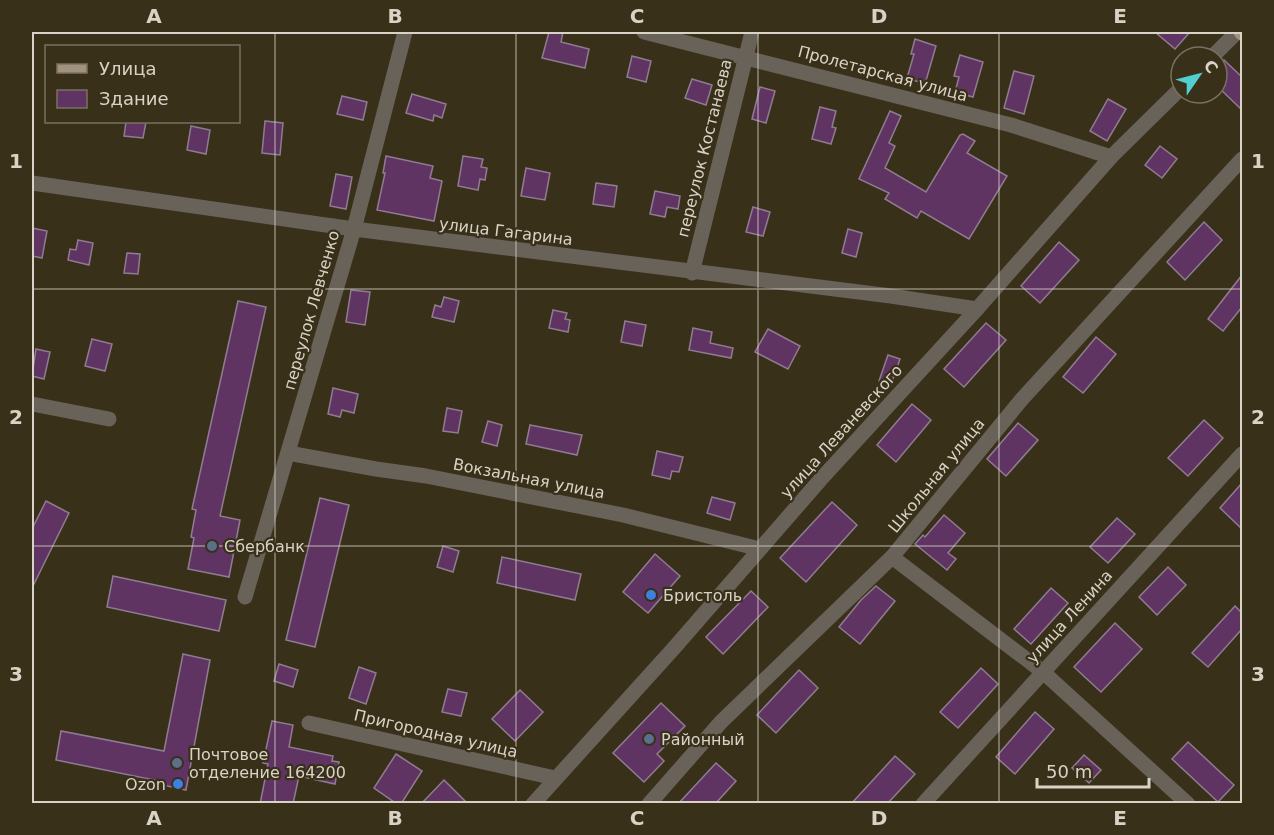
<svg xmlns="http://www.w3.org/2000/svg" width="1274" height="835" font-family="'DejaVu Sans',sans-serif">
	<rect width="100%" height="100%" fill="#39301a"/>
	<g fill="#5f3463" stroke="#8f7c90" stroke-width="1.5">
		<polygon points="549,32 563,32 561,42 589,49 585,68 542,58"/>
		<polygon points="1155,32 1190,32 1175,49"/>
		<polygon points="915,39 936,46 925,84 907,78 914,54 911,54"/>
		<polygon points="960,55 983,62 973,97 955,92 959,77 954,76"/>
		<polygon points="632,56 651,61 646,82 627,77"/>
		<polygon points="1224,60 1242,77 1242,110 1217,86 1217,68"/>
		<polygon points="1014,71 1034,76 1024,114 1004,108"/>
		<polygon points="692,79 712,85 706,105 685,98"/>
		<polygon points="760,87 775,91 766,123 752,119"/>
		<polygon points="412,94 446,104 442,118 434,115 433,121 406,113"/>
		<polygon points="342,96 367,102 363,120 337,114"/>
		<polygon points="1108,99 1126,109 1107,141 1090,131"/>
		<polygon points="820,107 836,111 832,127 836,128 831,144 812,139"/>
		<polygon points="890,111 901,116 889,143 895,146 885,168 926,192 960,135 963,134 975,141 967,153 1007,176 969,239 921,211 917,218 885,199 889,193 859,179"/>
		<polygon points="265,121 283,123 280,155 262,153"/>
		<polygon points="126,122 146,122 143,138 124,136"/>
		<polygon points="191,126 210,130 206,154 187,150"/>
		<polygon points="1160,146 1177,159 1162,178 1145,165"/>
		<polygon points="386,156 433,166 430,178 442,181 434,221 377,210 385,173 383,173"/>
		<polygon points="463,156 483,159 481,167 487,168 485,180 480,179 478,190 458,186"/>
		<polygon points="526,168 550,173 545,200 521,196"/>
		<polygon points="336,174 352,177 346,209 330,206"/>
		<polygon points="596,183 617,186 614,207 593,204"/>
		<polygon points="655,191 680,196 678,209 667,207 665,217 650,214"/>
		<polygon points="753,207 770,212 763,236 746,232"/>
		<polygon points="1204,222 1222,240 1185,280 1167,262"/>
		<polygon points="32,228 47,231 42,258 32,256"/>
		<polygon points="848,229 862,233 856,257 842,253"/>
		<polygon points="78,240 93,243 89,265 68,260 70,249 76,250"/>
		<polygon points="1059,242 1079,260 1040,303 1021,286"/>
		<polygon points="127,253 140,254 138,274 124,273"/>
		<polygon points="1242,275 1242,307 1223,331 1208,319"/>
		<polygon points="351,290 370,292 365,325 346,322"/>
		<polygon points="444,297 459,301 454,322 432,317 435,305 441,307"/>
		<polygon points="238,301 266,307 220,516 240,520 229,577 188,569 194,538 191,537 196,510 192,509"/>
		<polygon points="553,310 567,313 565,319 570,320 568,332 549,328"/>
		<polygon points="625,321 646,325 642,346 621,342"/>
		<polygon points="986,323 1006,340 964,387 944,369"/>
		<polygon points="693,328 712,332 710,343 733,348 731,358 689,350"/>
		<polygon points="768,329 800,346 788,369 755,352"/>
		<polygon points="1096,337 1116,354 1083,393 1063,377"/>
		<polygon points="92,339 112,344 105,371 85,366"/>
		<polygon points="36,349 50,352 44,379 32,376"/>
		<polygon points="888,355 900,359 891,385 879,381"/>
		<polygon points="333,388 358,394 354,413 342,410 340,417 328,414"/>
		<polygon points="912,404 931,420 896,462 877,445"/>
		<polygon points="447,408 462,411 458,433 443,431"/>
		<polygon points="1204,420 1223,438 1188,476 1168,458"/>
		<polygon points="488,421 502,425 497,446 482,442"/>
		<polygon points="1018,423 1038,440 1006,476 987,459"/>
		<polygon points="530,425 582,435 577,455 526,444"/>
		<polygon points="657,451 683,457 679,472 672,471 670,479 652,475"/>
		<polygon points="1242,483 1242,529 1220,508"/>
		<polygon points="712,497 735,503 730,520 707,513"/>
		<polygon points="320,498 349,505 315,647 286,640"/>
		<polygon points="46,501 69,513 32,588 32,529"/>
		<polygon points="832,502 857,525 806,582 780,558"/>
		<polygon points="944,515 965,533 948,553 956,559 947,570 915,544 923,535 925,537"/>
		<polygon points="1117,518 1135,534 1108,563 1090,547"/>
		<polygon points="443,546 459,551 453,572 437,567"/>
		<polygon points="655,554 680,576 648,613 623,592"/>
		<polygon points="502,557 581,574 575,600 497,583"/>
		<polygon points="1168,567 1186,585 1157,615 1139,597"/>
		<polygon points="113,576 226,600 219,631 107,607"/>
		<polygon points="876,586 895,601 860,644 839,627 861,600"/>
		<polygon points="1051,588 1068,603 1031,644 1014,629"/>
		<polygon points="751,591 768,607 723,654 706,637"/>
		<polygon points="1235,606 1242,613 1242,629 1208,667 1192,653"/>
		<polygon points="1115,623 1142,649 1101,692 1074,667"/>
		<polygon points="183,654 210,660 186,790 158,784 159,781 56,760 61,731 164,751"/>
		<polygon points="279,664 298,670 293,687 274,681"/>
		<polygon points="359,667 376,673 366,704 349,698"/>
		<polygon points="981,668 998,684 958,728 940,712"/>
		<polygon points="799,670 818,688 776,733 757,715"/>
		<polygon points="448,689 467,693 461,716 442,712"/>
		<polygon points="520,690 543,712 515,741 492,719"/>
		<polygon points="661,703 685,726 657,754 664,761 644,782 613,753"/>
		<polygon points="1035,712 1054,729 1015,774 996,757"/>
		<polygon points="272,721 293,725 289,747 333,756 332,761 339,762 335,784 299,776 293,804 260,804 268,764 263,763"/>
		<polygon points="1188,742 1234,785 1218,802 1172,759"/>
		<polygon points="396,754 422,771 401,804 397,804 374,788"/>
		<polygon points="1084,755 1101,770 1089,783 1072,768"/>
		<polygon points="895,756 915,774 887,804 851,804"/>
		<polygon points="716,763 736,781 715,804 678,804"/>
		<polygon points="444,780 468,804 421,804"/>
	</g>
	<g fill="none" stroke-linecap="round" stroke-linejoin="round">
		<g stroke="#696259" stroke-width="15">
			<polyline points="644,32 1011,125 1111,157"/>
			<polyline points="1212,57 1237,32"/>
			<polyline points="32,183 354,229 891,296 977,309"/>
			<polyline points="692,273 752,32"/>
			<polyline points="32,404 109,419"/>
			<polyline points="288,453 376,469 426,476 623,515 760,549"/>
			<polyline points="892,557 1043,672 1188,804"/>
			<polyline points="245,597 354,229 405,32"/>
			<polyline points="309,723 555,778"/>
			<polyline points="533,804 674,648 821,479 977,309 1111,157 1181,88"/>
			<polyline points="649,804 721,722 892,557 1022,399 1242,159"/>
			<polyline points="923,804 1242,454"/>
		</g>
		<polyline stroke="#a0927f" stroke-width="15" points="1241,32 1242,33"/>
	</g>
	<path fill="none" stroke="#d9d3c6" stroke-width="1.5" stroke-opacity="0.55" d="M275 32V804M516 32V804M758 32V804M999 32V804M32 289H1242M32 546H1242"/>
	<g fill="#5c6f8a" stroke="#39301a" stroke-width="2">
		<circle cx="212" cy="546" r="6"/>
		<circle cx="649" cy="739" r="6"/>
		<circle cx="177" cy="763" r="6"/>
	</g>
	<g fill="#3f7fe0" stroke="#39301a" stroke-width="2">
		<circle cx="651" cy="595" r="6"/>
		<circle cx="178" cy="784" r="6"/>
	</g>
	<g text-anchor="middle" stroke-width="4.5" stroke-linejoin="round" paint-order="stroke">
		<g font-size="16" fill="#d9d3c6" stroke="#39301a">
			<text transform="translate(883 73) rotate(15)" y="6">Пролетарская улица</text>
			<text transform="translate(704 148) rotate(-76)" y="6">переулок Костанаева</text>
			<text transform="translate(506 231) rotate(7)" y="6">улица Гагарина</text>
			<text transform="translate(311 310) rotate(-74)" y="6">переулок Левченко</text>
			<text transform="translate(841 431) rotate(-48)" y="6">улица Леваневского</text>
			<text transform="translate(936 475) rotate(-51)" y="6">Школьная улица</text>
			<text transform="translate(529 478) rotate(11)" y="6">Вокзальная улица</text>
			<text transform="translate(1069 616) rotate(-48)" y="6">улица Ленина</text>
			<text transform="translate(436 733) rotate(13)" y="6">Пригородная улица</text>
		</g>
		<g font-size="16" fill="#d9d3c6" stroke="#39301a" text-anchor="start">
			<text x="224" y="552">Сбербанк</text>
			<text x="663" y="601">Бристоль</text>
			<text x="661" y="745">Районный</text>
			<text x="189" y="760">Почтовое<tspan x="189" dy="18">отделение 164200</tspan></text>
			<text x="166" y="790" text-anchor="end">Ozon</text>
		</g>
	</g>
	<rect width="1274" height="835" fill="none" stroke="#39301a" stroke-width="66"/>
	<rect x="45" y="45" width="195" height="78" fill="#39301a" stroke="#79715f" stroke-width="1.5"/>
	<rect x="57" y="64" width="30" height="9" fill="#a0927f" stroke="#79715f" stroke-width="1.5"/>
	<text x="99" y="75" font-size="18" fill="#d9d3c6">Улица</text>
	<rect x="57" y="90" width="30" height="18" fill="#5f3463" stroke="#79715f" stroke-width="1.5"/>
	<text x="99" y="105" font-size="18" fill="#d9d3c6">Здание</text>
	<g transform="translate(1199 75) rotate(55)"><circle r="28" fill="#39301a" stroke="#79715f" stroke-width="1.5"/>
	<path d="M0-4.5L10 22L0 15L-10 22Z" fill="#52cdd0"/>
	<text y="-9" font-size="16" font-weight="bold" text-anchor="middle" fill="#d9d3c6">С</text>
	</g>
	<path d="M1037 778v9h112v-9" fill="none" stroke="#d9d3c6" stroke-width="3"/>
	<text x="1046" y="778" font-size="18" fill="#d9d3c6" stroke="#39301a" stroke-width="4.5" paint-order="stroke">50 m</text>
	<rect x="33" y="33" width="1208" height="769" fill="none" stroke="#d9d3c6" stroke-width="2"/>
	<g font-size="20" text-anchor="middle" font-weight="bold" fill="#d9d3c6">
		<text x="154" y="23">A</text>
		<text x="395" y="23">B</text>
		<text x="637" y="23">C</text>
		<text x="879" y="23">D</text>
		<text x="1120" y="23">E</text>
		<text x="16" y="168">1</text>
		<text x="1258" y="168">1</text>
		<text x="16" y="424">2</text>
		<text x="1258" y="424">2</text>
		<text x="16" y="681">3</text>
		<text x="1258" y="681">3</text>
		<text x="154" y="825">A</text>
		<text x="395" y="825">B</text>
		<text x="637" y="825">C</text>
		<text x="879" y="825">D</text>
		<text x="1120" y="825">E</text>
	</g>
</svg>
